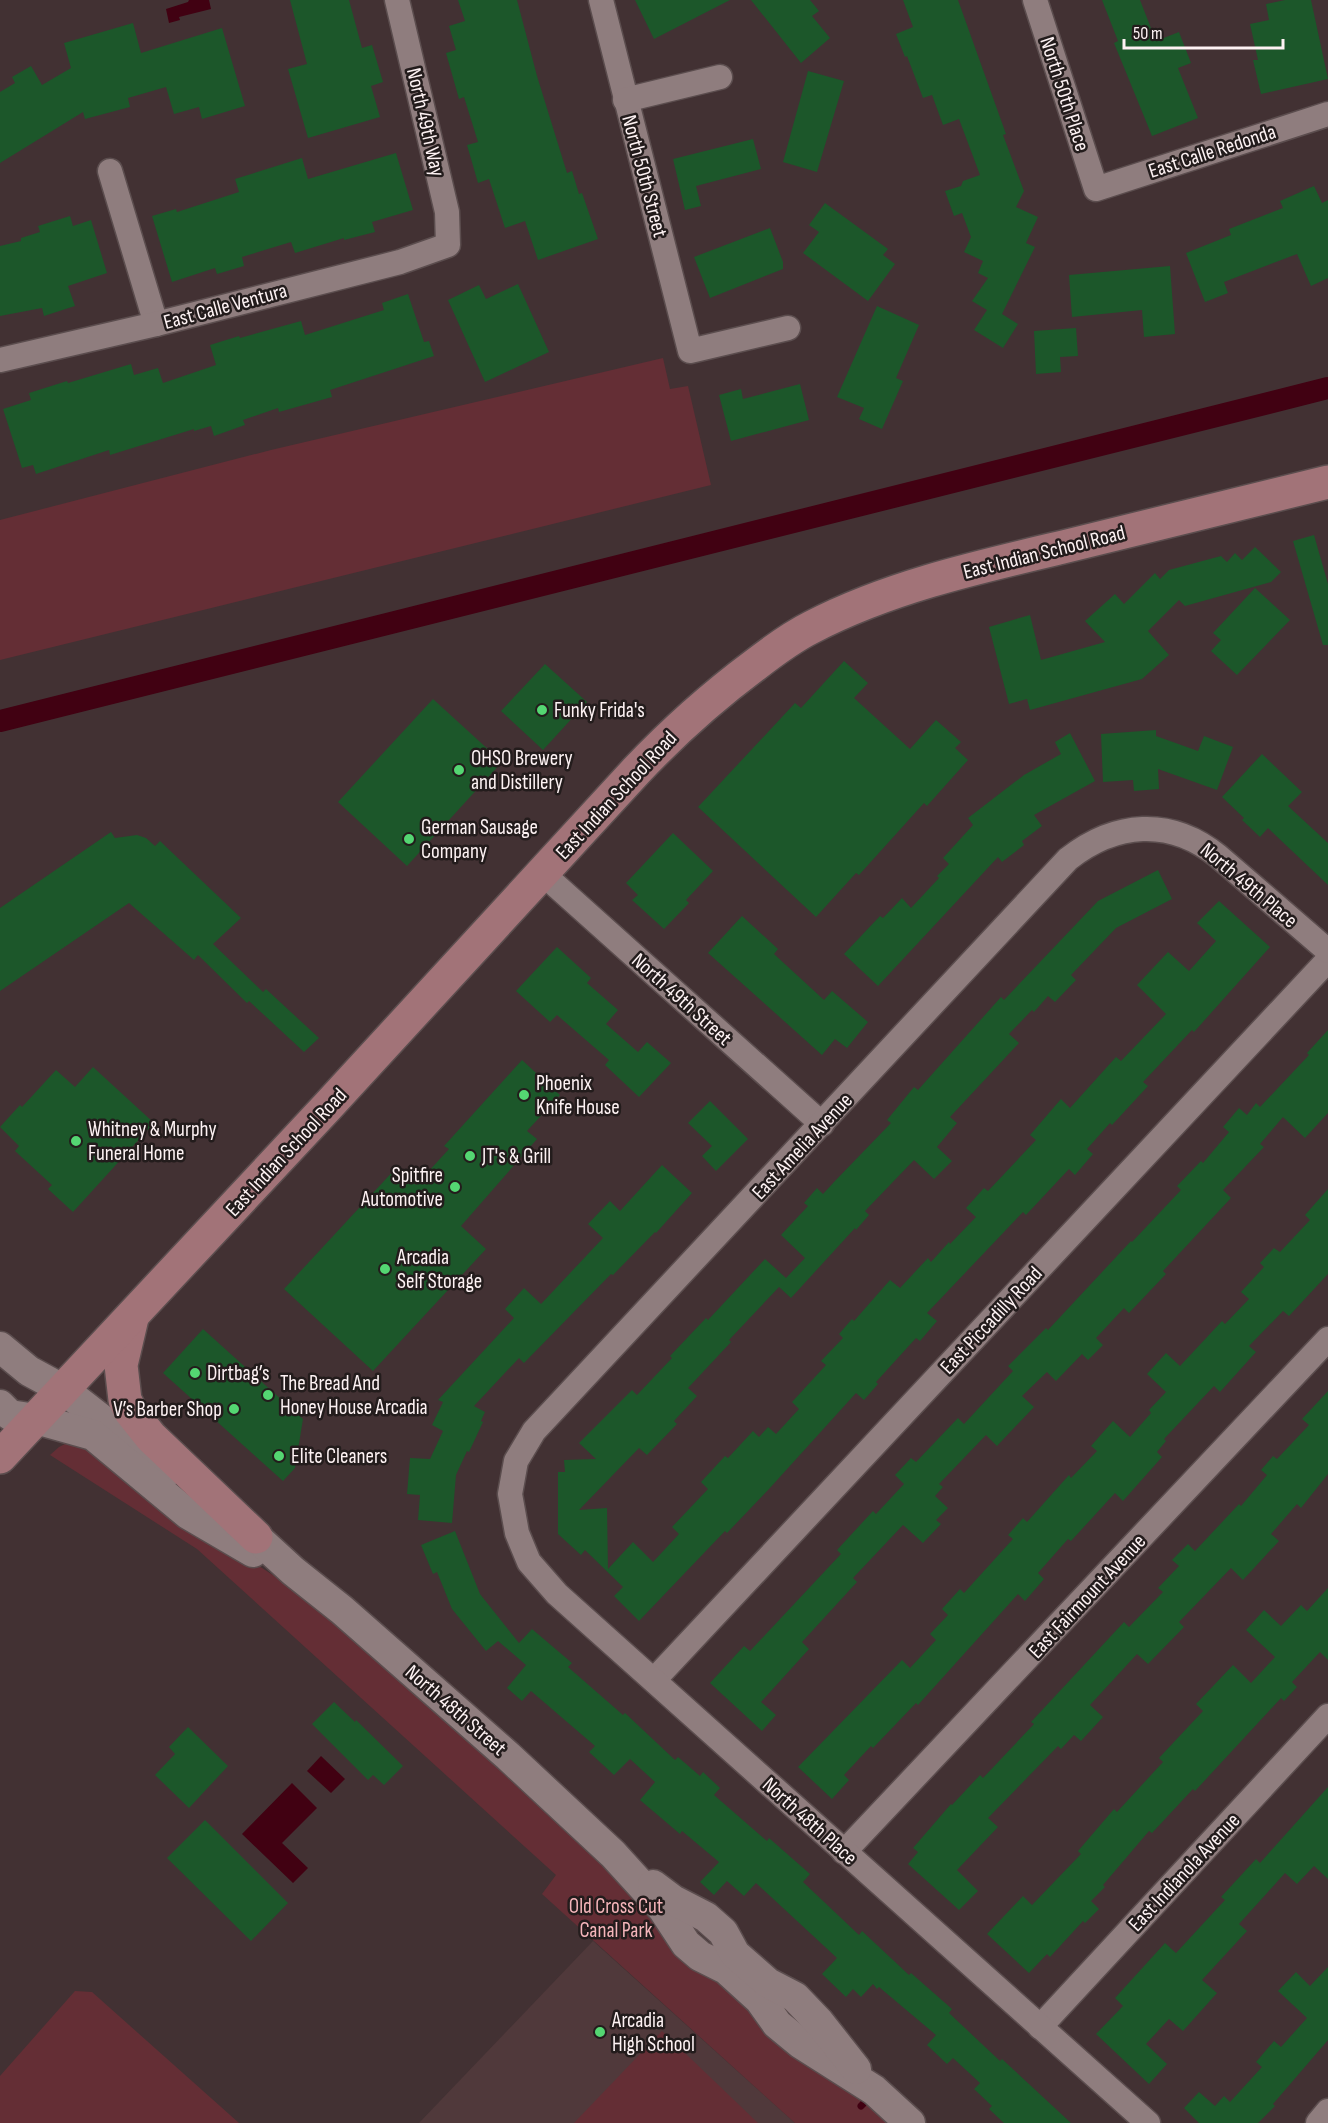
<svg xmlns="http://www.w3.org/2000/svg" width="1328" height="2123" font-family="'Sofia Sans Condensed',sans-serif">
	<rect width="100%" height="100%" fill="#423133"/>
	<polygon fill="#50393b" points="593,1941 795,2123 419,2123"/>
	<g fill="#642e35">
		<polygon points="663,358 670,389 688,386 711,485 0,660 0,520 271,450"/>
		<polygon points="69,1442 80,1442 193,1523 308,1598 335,1619 892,2123 795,2123 542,1894 556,1875 197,1549 50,1455 59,1447"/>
		<polygon points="75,1991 92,1992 239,2123 0,2123 0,2076"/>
		<polygon points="662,2031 758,2123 574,2123"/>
	</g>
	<g fill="#410112">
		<polygon points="189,0 209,0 211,9 179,17 180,20 169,23 166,9 188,2"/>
		<polygon points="321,1756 345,1779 331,1793 307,1771"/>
		<polygon points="292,1783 317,1808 282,1843 308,1868 293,1883 242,1834"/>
	</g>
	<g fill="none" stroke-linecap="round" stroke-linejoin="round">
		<polyline stroke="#410112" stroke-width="7" points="861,2106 871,2096"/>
		<polyline stroke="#410112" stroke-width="22" points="0,721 1328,388"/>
	</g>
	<g fill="#1c572a">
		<polygon points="290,0 349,0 362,48 372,45 383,82 371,86 380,117 308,138 288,69 307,64"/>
		<polygon points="458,0 517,0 537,76 567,173 572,171 579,194 582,193 598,239 538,260 525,221 505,228 489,179 478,183 467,145 478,142 464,97 459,99 446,53 456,50 449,26 465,21"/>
		<polygon points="635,0 730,0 654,39"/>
		<polygon points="751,0 810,0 819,11 812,16 830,38 801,63"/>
		<polygon points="903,0 958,0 1006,134 1003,135 1024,191 1016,207 1038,217 1026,243 1035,247 1002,314 1018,324 1003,348 974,330 987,310 972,301 988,278 978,273 983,261 964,252 971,237 962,213 954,216 945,191 961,186 963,181 980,175 959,119 943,125 932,95 923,98 907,56 905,57 896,34 913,27"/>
		<polygon points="1102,0 1140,0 1156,41 1179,32 1191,63 1178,68 1198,118 1152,136 1114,43 1118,41"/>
		<polygon points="1285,0 1311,0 1328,79 1261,94 1253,60 1258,60 1250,24 1269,20 1266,4"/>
		<polygon points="133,23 141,53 222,28 245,106 202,119 199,107 174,114 166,87 128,98 130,107 85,119 83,112 0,163 0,92 15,83 12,77 31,66 42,85 71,68 64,43"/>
		<polygon points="808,71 844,81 817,172 783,162"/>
		<polygon points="753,139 761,169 696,186 701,206 685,210 673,159"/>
		<polygon points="396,153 413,210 372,222 375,232 344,240 344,238 295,253 291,242 242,257 244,266 217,274 215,268 172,282 152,216 176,209 177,212 239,192 235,179 302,158 308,179"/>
		<polygon points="1314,186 1322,203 1328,200 1328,278 1311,286 1297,254 1224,282 1228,293 1205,302 1186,253 1231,235 1229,229 1283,208 1280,201"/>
		<polygon points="825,203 888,249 883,255 895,264 868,301 803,253 819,232 809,225"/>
		<polygon points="70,216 73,226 91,220 107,273 68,286 75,306 44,316 42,308 0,316 0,246 21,241 21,238 40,232 38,226"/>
		<polygon points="770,228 783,262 783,269 710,298 694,257"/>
		<polygon points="1170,266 1175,334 1144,337 1142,310 1072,317 1069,275"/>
		<polygon points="518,284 549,352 485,382 448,300 479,285 486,299"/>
		<polygon points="408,294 424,342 429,341 434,356 330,390 332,397 279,412 278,408 243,420 245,425 214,436 211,426 194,431 194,429 110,455 109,450 36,474 33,465 22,468 3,409 31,400 29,393 67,381 68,383 131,364 134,375 158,368 163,383 216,365 210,345 239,336 240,338 301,321 305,335 384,310 382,303"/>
		<polygon points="877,306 919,325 896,378 903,381 882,429 859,419 864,408 837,397"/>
		<polygon points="1076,328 1078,356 1060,357 1061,372 1036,374 1034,331"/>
		<polygon points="800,384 809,420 731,441 719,395 741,389 743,399"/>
		<polygon points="1314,535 1328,584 1328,645 1323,645 1293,541"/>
		<polygon points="1255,547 1281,572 1271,582 1185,606 1179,600 1148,631 1169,655 1142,679 1030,710 1027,699 1009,704 989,627 1030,615 1041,660 1105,642 1085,621 1115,594 1124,604 1155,573 1160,579 1169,570 1221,556 1227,562 1235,553 1242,560"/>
		<polygon points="1255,588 1290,620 1237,675 1211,651 1221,640 1213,633"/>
		<polygon points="844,661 868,683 854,698 910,749 936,720 961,742 955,748 968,760 927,806 924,803 859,875 856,873 816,917 698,807 795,703 801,708"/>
		<polygon points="545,664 587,702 543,750 501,711"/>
		<polygon points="433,699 502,762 407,866 338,802"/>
		<polygon points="1156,730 1156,736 1198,751 1204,736 1233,747 1217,790 1158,769 1159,789 1134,791 1133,780 1103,782 1101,734"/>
		<polygon points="1070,733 1095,781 1034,815 1042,826 1022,841 1024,845 1002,862 998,857 878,986 844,954 880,916 883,918 902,898 911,908 939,878 937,876 949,864 943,858 973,825 968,818 1024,775 1061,754 1055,742"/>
		<polygon points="1262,754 1302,792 1288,806 1328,843 1328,885 1268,828 1260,837 1242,820 1244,818 1222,797"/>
		<polygon points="111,832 115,838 137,835 146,838 155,846 160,841 241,918 213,944 263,992 266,989 319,1038 304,1052 249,1001 247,1003 198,955 194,960 129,903 0,991 0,908"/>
		<polygon points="673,833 713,871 686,900 689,903 664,929 632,900 638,895 626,883"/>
		<polygon points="1158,870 1172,899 1116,928 1071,975 1076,980 1055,1002 1048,996 1034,1012 1032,1010 1009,1034 1019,1043 950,1117 957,1123 937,1147 952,1161 934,1179 914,1160 865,1211 869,1215 856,1230 855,1228 791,1298 779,1287 729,1340 731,1342 688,1388 697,1396 674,1421 677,1424 647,1455 639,1448 579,1510 607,1508 608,1569 633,1542 653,1562 679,1534 672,1527 708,1489 701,1482 725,1456 728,1458 753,1431 759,1437 768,1427 776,1434 799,1409 792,1402 826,1365 821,1361 843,1338 839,1334 852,1319 854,1321 890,1280 900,1288 928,1258 931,1262 949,1242 950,1244 976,1217 966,1208 984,1188 988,1191 1036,1140 1030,1135 1061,1099 1070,1108 1116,1057 1121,1061 1166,1014 1137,985 1168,952 1189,971 1216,941 1197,923 1219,901 1270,947 1194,1032 1192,1030 1143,1082 1148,1086 1112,1125 1110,1123 1087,1149 1093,1154 1075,1175 1069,1169 1026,1215 1023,1212 927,1313 937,1321 920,1341 916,1338 876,1382 878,1384 864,1400 856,1393 769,1489 727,1533 725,1531 639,1621 614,1596 623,1587 585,1550 581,1555 558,1534 558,1472 565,1472 564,1460 596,1459 579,1443 632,1390 637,1395 672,1358 670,1356 706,1318 708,1320 765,1259 786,1278 805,1258 781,1235 808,1206 804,1203 817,1188 823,1194 834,1182 891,1123 887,1120 914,1087 918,1090 1001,997 1004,1000 1098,901"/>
		<polygon points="742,916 778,949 774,954 824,1000 832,991 868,1022 847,1048 835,1039 822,1055 708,953"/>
		<polygon points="557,947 591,978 587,983 618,1010 606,1024 638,1052 647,1042 671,1063 639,1097 605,1065 609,1060 557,1015 550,1022 516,991"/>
		<polygon points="1328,1030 1328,1113 1305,1138 1283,1117 1260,1144 1264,1147 1223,1190 1231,1198 1163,1271 1166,1274 1129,1313 1124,1308 1096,1338 1103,1345 1088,1360 1082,1354 1056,1381 1047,1372 1022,1396 1034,1407 997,1446 986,1435 939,1484 943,1487 935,1496 948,1508 936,1520 941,1524 923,1543 903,1525 853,1578 857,1582 802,1642 809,1649 761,1702 776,1715 762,1731 710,1683 744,1646 750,1651 841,1554 837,1550 873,1511 876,1514 904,1484 895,1475 911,1458 916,1462 958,1418 964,1424 1013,1371 1008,1366 1046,1328 1048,1330 1131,1241 1132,1242 1181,1190 1177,1186 1201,1161 1203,1163 1229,1132 1223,1127 1239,1108 1247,1115 1256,1103 1260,1107 1309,1055 1307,1053"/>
		<polygon points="522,1060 560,1095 527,1131 537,1139 461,1226 486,1249 373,1371 284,1289 397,1167 416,1185 449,1149 444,1146"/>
		<polygon points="93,1067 154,1123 73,1212 48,1189 52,1185 15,1151 19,1146 0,1127 20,1105 22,1107 56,1070 75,1087"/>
		<polygon points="710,1101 748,1139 716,1171 702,1156 712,1146 688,1123"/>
		<polygon points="662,1165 692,1193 656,1233 655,1232 613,1275 611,1274 524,1363 519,1358 474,1406 485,1412 481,1421 483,1422 469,1452 467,1451 456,1475 452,1523 418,1520 420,1495 407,1494 410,1458 430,1459 443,1431 432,1425 443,1402 438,1400 514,1318 505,1309 524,1288 541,1304 603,1238 588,1224 610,1201 620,1211"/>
		<polygon points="1328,1189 1328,1274 1289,1316 1283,1311 1249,1346 1256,1352 1220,1392 1214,1386 1164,1439 1166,1441 1157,1452 1162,1457 1123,1501 1115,1493 1071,1541 1068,1539 1038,1573 1044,1579 1025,1601 1018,1594 918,1705 916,1703 873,1748 871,1746 844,1775 849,1780 832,1799 798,1767 902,1660 910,1668 936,1640 930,1634 948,1615 942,1609 960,1589 964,1593 1013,1539 1008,1535 1023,1518 1027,1522 1069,1475 1071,1478 1097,1451 1091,1446 1113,1421 1130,1437 1151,1413 1149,1410 1166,1392 1147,1374 1166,1353 1180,1366 1222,1321 1225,1324 1249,1299 1241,1292 1264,1267 1260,1263 1274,1248 1280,1252 1310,1220 1305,1215"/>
		<polygon points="203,1329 303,1419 295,1468 283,1481 163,1373"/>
		<polygon points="1328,1391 1328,1474 1301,1508 1297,1504 1271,1534 1279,1541 1243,1580 1231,1568 1179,1622 1184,1627 1148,1664 1137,1654 1090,1705 1103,1717 1081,1741 1074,1735 1061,1749 1058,1746 988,1818 998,1827 957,1870 978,1891 959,1910 908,1864 918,1852 913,1848 951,1804 952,1805 980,1775 983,1778 1034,1724 1031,1722 1124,1622 1129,1627 1163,1592 1158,1588 1179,1566 1172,1560 1188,1544 1195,1551 1239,1504 1241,1506 1267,1475 1261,1470 1273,1456 1277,1459 1309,1425 1302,1419"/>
		<polygon points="455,1531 480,1594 519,1643 532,1629 572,1663 568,1667 623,1715 625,1713 675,1760 678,1757 700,1776 703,1772 720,1788 714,1795 767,1841 769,1838 810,1874 803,1882 859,1935 862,1931 909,1975 911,1973 952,2009 949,2013 1000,2061 1002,2059 1071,2123 1004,2123 989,2109 992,2106 974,2089 980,2083 953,2058 947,2064 927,2045 936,2035 879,1987 877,1989 873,1984 861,1997 853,1989 846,1997 822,1974 837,1958 756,1883 744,1896 727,1881 714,1895 700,1882 719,1862 682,1831 680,1834 640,1800 655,1782 630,1759 614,1775 589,1752 595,1746 531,1691 522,1701 507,1688 526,1665 498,1641 486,1651 452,1609 437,1572 433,1574 421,1545"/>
		<polygon points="1328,1588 1328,1660 1320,1652 1292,1682 1297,1687 1284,1701 1281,1698 1195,1791 1193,1789 1152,1833 1149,1831 1103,1885 1105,1887 1091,1901 1099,1909 1085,1923 1083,1921 1050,1957 1047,1954 1029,1973 987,1934 1023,1896 1032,1905 1081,1854 1078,1851 1114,1809 1117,1812 1163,1762 1159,1758 1203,1711 1196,1704 1233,1665 1251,1683 1275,1657 1246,1630 1264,1610 1281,1626 1301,1605 1307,1611"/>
		<polygon points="334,1702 355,1722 356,1720 403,1766 384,1785 373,1775 368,1780 312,1724"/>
		<polygon points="188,1727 228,1766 189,1808 155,1775 175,1754 169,1747"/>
		<polygon points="1328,1787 1328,1879 1314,1866 1297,1884 1285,1873 1239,1924 1247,1931 1202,1980 1217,1993 1183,2031 1169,2019 1146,2044 1167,2064 1149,2084 1096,2034 1123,2006 1115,1998 1165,1943 1176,1953 1225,1900 1221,1897 1256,1859 1260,1863"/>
		<polygon points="205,1820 288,1903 251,1941 167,1858"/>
		<polygon points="1328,1967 1328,2040 1273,2104 1275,2106 1258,2123 1199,2123 1184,2108 1199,2092 1215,2106 1224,2096 1230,2102 1262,2067 1256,2062 1274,2041 1281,2047 1307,2018 1278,1991 1296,1972 1310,1986"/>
	</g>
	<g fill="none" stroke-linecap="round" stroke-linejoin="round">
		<defs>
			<g id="minor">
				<polyline points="601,0 690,351 788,328"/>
				<polyline points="1035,0 1096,189 1328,114"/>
				<polyline points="625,100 720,77"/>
				<polyline points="110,171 156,324"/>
				<polyline points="0,360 156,324 400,262 448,245 447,212 397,0"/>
				<polyline points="542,873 822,1124"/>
				<polyline points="654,1680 1328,960"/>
				<polyline points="844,1852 1328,1339"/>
				<polyline points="1040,2027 1328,1716"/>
				<path d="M1148 2123 557 1594 529 1562 517 1533 510 1494 516 1461 534 1431 1068 859C1115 822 1170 817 1218 856L1328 951"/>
				<polyline points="1318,2123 1328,2111"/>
			</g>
			<g id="tertiary">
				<polyline points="0,1347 29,1371 64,1390 168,1471"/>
				<polyline points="0,1405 10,1415 36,1419 93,1435 188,1514 253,1552"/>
				<polyline points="238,1523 256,1537 293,1571 342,1610 508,1756 613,1854 663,1909 686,1944 700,1956 726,1969 760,2000 777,2024 800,2043 874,2090 910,2123"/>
				<polyline points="653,1885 673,1900 706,1917 723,1932 735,1954 768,1983 795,1997 819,2022 856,2069"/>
			</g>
			<g id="secondary">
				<polyline points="132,1318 121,1365 125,1400 131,1412 151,1437 256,1537"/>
				<path d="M0 1457 328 1106 636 771C673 732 712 697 755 665 773 651 792 637 812 627 889 587 978 567 1063 547 1151 525 1240 504 1328 482"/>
			</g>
		</defs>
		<use href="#minor" stroke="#5b4d4e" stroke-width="27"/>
		<use href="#tertiary" stroke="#5b4d4e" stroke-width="33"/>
		<use href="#secondary" stroke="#5b4d4e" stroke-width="36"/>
		<use href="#minor" stroke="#8f7d7e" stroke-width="24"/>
		<use href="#tertiary" stroke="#8f7d7e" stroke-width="30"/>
		<use href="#secondary" stroke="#a27378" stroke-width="33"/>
	</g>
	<g fill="#54d672" stroke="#231c1c" stroke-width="2">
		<circle cx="542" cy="710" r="6"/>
		<circle cx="459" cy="770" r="6"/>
		<circle cx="409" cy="839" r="6"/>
		<circle cx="524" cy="1095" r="6"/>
		<circle cx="76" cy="1141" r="6"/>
		<circle cx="470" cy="1156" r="6"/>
		<circle cx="455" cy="1187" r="6"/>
		<circle cx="385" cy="1269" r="6"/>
		<circle cx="195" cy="1373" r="6"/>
		<circle cx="268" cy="1395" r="6"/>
		<circle cx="234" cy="1409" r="6"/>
		<circle cx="279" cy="1456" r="6"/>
		<circle cx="600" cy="2032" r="6"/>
	</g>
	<g text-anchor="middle" stroke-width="5" stroke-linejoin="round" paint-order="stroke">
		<g font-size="21" fill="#fdf2f3" stroke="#231c1c">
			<text transform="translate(1065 94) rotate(72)" y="7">North 50th Place</text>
			<text transform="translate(426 122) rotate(77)" y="7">North 49th Way</text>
			<text transform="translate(1212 151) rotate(-18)" y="7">East Calle Redonda</text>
			<text transform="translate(645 176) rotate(75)" y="7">North 50th Street</text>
			<text transform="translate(225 306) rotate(-15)" y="7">East Calle Ventura</text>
			<text transform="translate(1044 552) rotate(-14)" y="7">East Indian School Road</text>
			<text transform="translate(616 795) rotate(-47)" y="7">East Indian School Road</text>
			<text transform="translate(1249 885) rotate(40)" y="7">North 49th Place</text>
			<text transform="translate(682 999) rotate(42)" y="7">North 49th Street</text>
			<text transform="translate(802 1146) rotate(-47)" y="7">East Amelia Avenue</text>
			<text transform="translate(286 1152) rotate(-47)" y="7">East Indian School Road</text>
			<text transform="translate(991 1320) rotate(-47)" y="7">East Piccadilly Road</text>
			<text transform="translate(1087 1596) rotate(-47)" y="7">East Fairmount Avenue</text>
			<text transform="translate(456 1710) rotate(41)" y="7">North 48th Street</text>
			<text transform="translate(810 1821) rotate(42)" y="7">North 48th Place</text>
			<text transform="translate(1184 1872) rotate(-47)" y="7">East Indianola Avenue</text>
		</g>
		<g font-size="21" fill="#fdf2f3" stroke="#231c1c" text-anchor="start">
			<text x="554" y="717">Funky Frida's</text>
			<text x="471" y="765">OHSO Brewery<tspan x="471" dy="24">and Distillery</tspan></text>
			<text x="421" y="834">German Sausage<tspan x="421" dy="24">Company</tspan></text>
			<text x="536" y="1090">Phoenix<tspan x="536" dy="24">Knife House</tspan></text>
			<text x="88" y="1136">Whitney &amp; Murphy<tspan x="88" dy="24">Funeral Home</tspan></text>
			<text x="482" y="1163">JT's &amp; Grill</text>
			<text x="443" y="1182" text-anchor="end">Spitfire<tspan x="443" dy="24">Automotive</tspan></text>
			<text x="397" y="1264">Arcadia<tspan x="397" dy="24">Self Storage</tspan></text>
			<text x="207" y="1380">Dirtbag’s</text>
			<text x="280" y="1390">The Bread And<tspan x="280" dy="24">Honey House Arcadia</tspan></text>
			<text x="222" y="1416" text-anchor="end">V’s Barber Shop</text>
			<text x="291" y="1463">Elite Cleaners</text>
			<text x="612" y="2027">Arcadia<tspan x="612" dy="24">High School</tspan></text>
		</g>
		<g font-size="21" fill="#f5b5ba" stroke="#231c1c">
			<text x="616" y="1913">Old Cross Cut<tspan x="616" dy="24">Canal Park</tspan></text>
		</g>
	</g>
	<path d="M1124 39v9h159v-9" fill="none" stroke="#fdf2f3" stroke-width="3"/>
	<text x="1133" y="39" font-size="18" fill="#fdf2f3" stroke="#231c1c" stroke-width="4.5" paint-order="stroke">50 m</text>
</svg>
